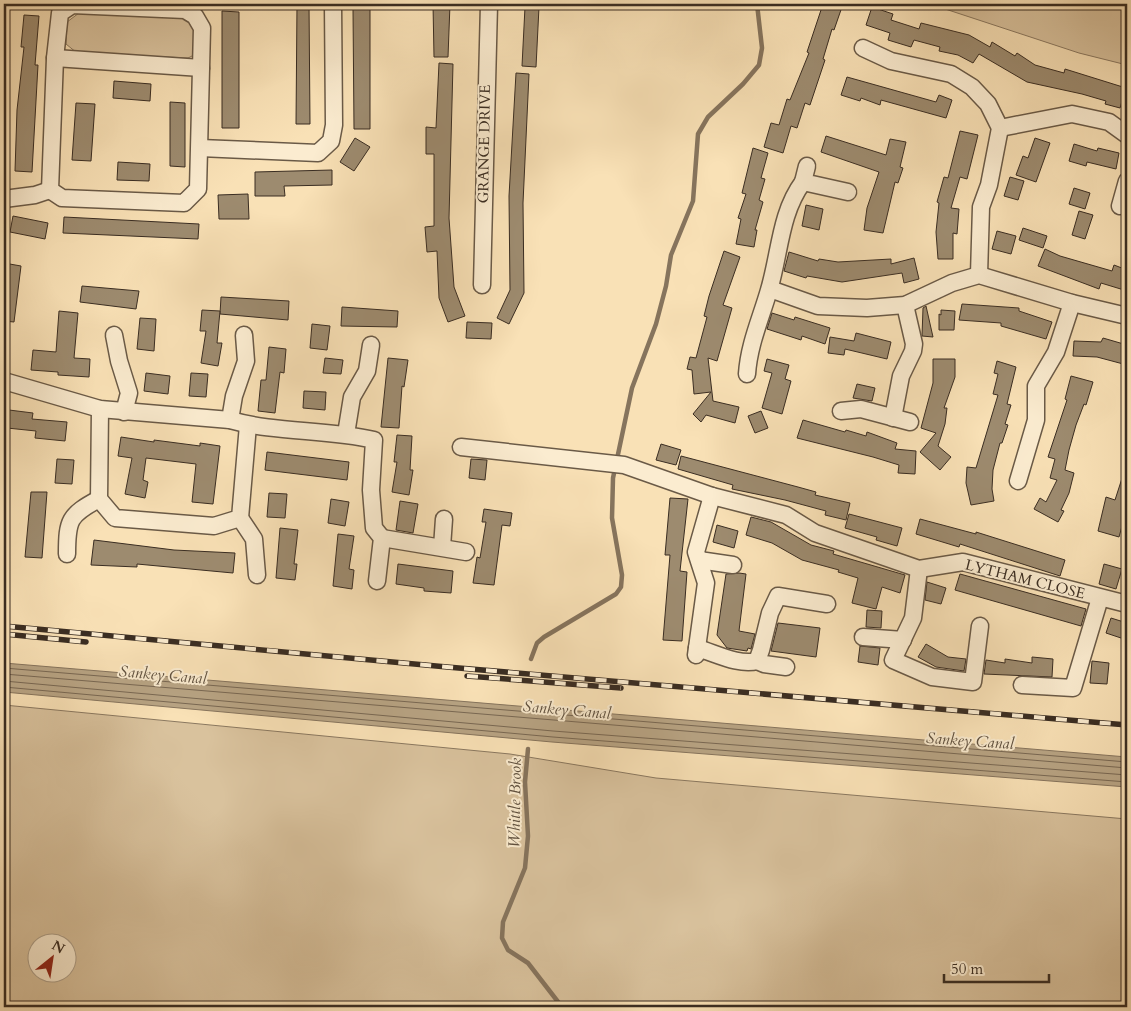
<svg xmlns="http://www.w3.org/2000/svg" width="1131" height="1011" font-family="Cardo,serif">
	<rect width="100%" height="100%" fill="#f9e1b6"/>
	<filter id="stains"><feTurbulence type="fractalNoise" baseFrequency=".004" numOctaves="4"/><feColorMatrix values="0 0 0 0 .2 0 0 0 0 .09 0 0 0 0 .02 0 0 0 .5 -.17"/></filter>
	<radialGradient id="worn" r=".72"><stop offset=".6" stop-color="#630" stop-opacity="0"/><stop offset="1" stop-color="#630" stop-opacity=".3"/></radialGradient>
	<g fill="#d9c29d" stroke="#8a7860" fill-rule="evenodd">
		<polygon points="930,4 1127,4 1127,65 1079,53"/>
		<polygon points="79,13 185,17 198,28 194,55 188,58 77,53 66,44 67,22"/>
		<path d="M4 705 510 754 656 778 1127 819V1007H4ZM38 944H68V974H38Z"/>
	</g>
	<polygon fill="#b8a484" stroke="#86745d" points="4,663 1127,757 1127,787 552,742 4,692"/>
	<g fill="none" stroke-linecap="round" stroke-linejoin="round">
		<g stroke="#796853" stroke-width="1">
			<polyline points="4,668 1127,762"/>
			<polyline points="4,674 1127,768"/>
			<polyline points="4,681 553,731 1127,775"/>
			<polyline points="4,687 553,737 1127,782"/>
		</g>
		<g stroke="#86745d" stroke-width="4.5">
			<polyline points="531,659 537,643 544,637 616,594 621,587 622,575 612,518 613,478 632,388 656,324 666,286 671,255 693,201 698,134 708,117 743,84 759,65 762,48 757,4"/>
			<polyline points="528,749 525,782 528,836 525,868 503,922 502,938 508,950 528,963 562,1007"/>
		</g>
	</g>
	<g fill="#9d8b6f" stroke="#3a2d22">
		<polygon points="297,4 309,4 310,124 296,124"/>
		<polygon points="433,4 450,4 448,57 434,57"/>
		<polygon points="823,4 843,4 834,30 832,29 823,59 825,60 810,105 805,103 797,128 791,126 783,153 764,147 771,123 779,125 787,99 790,100 809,53 807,52"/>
		<polygon points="525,7 539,7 536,67 522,66"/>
		<polygon points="872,7 893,14 891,20 919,29 921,23 969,35 990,47 992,42 1015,56 1017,53 1035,65 1064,73 1065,69 1126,88 1120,108 1105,104 1106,101 1082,94 1027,82 979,54 973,63 958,55 939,51 940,47 914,40 911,47 888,40 890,33 866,25"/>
		<polygon points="353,9 370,9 370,129 354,129"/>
		<polygon points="222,11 239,12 239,128 222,128"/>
		<polygon points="24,15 39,16 35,65 38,65 32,172 15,171 17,110 24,47 21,47"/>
		<polygon points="439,63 453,64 449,218 454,287 465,316 448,322 439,298 437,251 427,252 425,227 434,226 434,154 426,154 426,127 436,128"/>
		<polygon points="516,73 529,74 523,203 524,293 509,324 497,318 510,290 509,196"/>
		<polygon points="847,77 936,102 939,95 952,100 946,118 881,100 880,105 861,98 860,101 841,95"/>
		<polygon points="114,81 151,84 150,101 113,98"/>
		<polygon points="170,102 185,103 185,167 170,166"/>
		<polygon points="76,103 95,104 91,161 72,160"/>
		<polygon points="960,131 978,135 967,179 960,177 951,208 959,209 957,234 953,233 953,259 938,259 936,232 939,203 937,202 944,177 948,178"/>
		<polygon points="826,136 886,155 890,139 906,142 900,167 903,168 898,183 895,182 883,233 864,230 867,208 879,172 821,152"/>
		<polygon points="355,138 370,147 354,171 340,162"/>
		<polygon points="1035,138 1050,143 1036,182 1016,175 1023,156 1028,158"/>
		<polygon points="1074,144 1097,151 1098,148 1119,153 1116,169 1087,162 1086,166 1069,161"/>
		<polygon points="753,148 768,153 761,178 765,179 759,200 763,202 755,230 757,230 754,247 736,244 741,219 738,218 746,194 742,193"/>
		<polygon points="118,162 150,164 149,181 117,180"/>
		<polygon points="332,170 332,185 284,186 285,196 255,196 255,172"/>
		<polygon points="1010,177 1024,181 1018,200 1004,196"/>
		<polygon points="1074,188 1090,193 1085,209 1069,204"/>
		<polygon points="248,194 249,219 219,219 218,195"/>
		<polygon points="806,205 823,209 819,230 802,226"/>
		<polygon points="1079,211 1093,215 1085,239 1072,235"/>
		<polygon points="13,216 48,223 45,239 10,232"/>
		<polygon points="64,217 199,224 198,239 63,233"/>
		<polygon points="1023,228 1047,236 1043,248 1019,240"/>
		<polygon points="997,231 1016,236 1011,254 992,249"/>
		<polygon points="1045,249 1060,256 1112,271 1114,265 1127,270 1124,290 1101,283 1099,289 1038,266"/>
		<polygon points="724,251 740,257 723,305 732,308 717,361 708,358 713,401 739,407 735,423 706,415 701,422 693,414 711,392 694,394 692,370 687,369 690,357 696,358 707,317 704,316 709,296"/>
		<polygon points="789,252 818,261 819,259 838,262 891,259 891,264 914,258 919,279 904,283 902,273 842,282 807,276 806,278 784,271"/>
		<polygon points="4,263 21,266 14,322 4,321"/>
		<polygon points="82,286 139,291 136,309 80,302"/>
		<polygon points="221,297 289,301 288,320 220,314"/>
		<polygon points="962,304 1019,308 1019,311 1052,322 1046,339 1001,326 1001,323 959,320"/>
		<polygon points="926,306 933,337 922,336 923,308"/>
		<polygon points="342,307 398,311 397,327 341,326"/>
		<polygon points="202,310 220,311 217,343 222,343 218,366 201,363 206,331 200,331"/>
		<polygon points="941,310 955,311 954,330 939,330 939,314 941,315"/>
		<polygon points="59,311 78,313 74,358 90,359 89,377 58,375 58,372 31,370 33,350 56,352"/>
		<polygon points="772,313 794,320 795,317 830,328 825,344 802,336 801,340 767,329"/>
		<polygon points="140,318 156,319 154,351 137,349"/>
		<polygon points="467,322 492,323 491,339 466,338"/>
		<polygon points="312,324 330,326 327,350 310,348"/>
		<polygon points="856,333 891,342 887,359 845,349 844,355 828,353 830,337 854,341"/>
		<polygon points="1103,338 1127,345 1127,365 1097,357 1073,356 1074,341 1101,342"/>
		<polygon points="269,347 286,349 284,373 280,372 275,413 258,411 261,380 266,380"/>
		<polygon points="325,358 343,360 341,374 323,373"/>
		<polygon points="388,358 408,360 404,387 402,386 399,428 381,427"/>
		<polygon points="767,359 789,365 785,379 791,381 782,414 762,408 772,373 764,371"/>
		<polygon points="933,359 955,359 955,377 944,408 947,408 945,424 938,446 951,457 940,470 920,452 936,433 921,428 933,383"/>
		<polygon points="997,361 1016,367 1007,404 1011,405 1005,424 1008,425 1002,443 1000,443 993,470 992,489 994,501 971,505 966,483 967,467 976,468 998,395 993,394 998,374 994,373"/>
		<polygon points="146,373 170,376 168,394 144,391"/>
		<polygon points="191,373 208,374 206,397 189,396"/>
		<polygon points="1071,376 1093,382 1086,405 1084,404 1076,425 1069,450 1065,470 1074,473 1069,493 1061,510 1064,511 1058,522 1034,509 1040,498 1046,502 1057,480 1050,478 1055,459 1048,457 1067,400 1065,399"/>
		<polygon points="857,384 875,388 872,401 853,398"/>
		<polygon points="304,391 326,392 325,410 303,408"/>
		<polygon points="9,410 33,413 32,419 67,422 65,441 35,438 36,431 7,428"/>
		<polygon points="761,411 768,428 755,433 748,416"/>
		<polygon points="803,420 845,432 846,430 866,436 867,432 897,443 895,449 916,451 915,474 898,473 899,465 873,457 797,438"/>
		<polygon points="397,435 412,436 410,470 413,470 409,495 392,492 397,462 394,462"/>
		<polygon points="121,437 154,442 154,440 200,446 200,443 220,446 213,504 192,502 196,464 146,458 143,480 148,482 145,498 125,494 132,458 118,456"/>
		<polygon points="661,444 681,450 676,465 656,460"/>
		<polygon points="267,452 349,462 347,480 265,470"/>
		<polygon points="681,456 798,487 816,492 815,495 850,503 846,520 825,515 826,511 785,500 732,489 733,485 678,469"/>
		<polygon points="57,459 74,460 72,484 55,483"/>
		<polygon points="471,459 487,460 485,480 469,478"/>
		<polygon points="1125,469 1127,470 1127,520 1124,519 1119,537 1098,531 1106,497 1115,500"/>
		<polygon points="31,492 47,492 42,558 25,557"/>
		<polygon points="269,493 287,494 285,518 267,517"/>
		<polygon points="670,498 688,499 680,571 687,572 682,641 663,640 670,555 665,555"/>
		<polygon points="331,499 349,502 345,526 328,523"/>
		<polygon points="400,501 418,504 413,533 396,530"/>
		<polygon points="484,509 512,513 510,526 502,525 494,585 473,583 477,557 480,558 486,522 482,522"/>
		<polygon points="849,514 902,528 897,546 876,540 877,537 845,528"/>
		<polygon points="751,517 771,522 811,545 834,551 833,554 905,575 900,593 882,587 876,609 852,603 858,578 838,572 839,570 802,560 772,543 746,535"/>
		<polygon points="920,519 976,534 976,532 1065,560 1060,576 960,544 959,547 916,534"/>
		<polygon points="717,525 738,531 734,548 713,542"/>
		<polygon points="280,528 298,530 294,564 297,564 295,580 276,578"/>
		<polygon points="338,534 354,536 349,569 354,570 352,589 333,586"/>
		<polygon points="94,540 174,550 235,553 233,573 137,564 137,567 91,565"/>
		<polygon points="398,564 453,571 451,593 424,591 424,588 396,584"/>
		<polygon points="1104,564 1122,569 1116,589 1099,584"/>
		<polygon points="739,573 746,574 739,631 755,634 751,649 748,648 747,651 727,648 717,635 726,574"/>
		<polygon points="960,574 1086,609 1081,626 955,590"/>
		<polygon points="927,582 946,588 941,604 925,600"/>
		<polygon points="867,610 882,611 881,628 866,627"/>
		<polygon points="1111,618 1127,623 1127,640 1106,633"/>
		<polygon points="778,623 820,628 816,657 771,651"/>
		<polygon points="926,644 948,657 966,659 964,671 936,667 918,657"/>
		<polygon points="860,646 880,648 878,665 858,662"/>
		<polygon points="1032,657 1053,659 1052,677 984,674 986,660 1005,663 1005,659 1032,663"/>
		<polygon points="1092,661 1109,663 1107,684 1090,683"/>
	</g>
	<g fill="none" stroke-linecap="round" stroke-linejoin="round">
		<defs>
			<g id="minor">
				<polygon points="72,5 185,10 195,16 202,28 198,189 184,203 62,198 50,190 55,58 60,13"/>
				<polyline points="863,48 891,61 951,74 972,87 988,104 1000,128 989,185 981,207 979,275"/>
				<polyline points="55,58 201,68"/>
				<polyline points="1000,128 1072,114 1109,122 1127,135"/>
				<polyline points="200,148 318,153 331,141 334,125 333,4"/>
				<polyline points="807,166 803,182 848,192"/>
				<polyline points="4,199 35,195 50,190"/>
				<polyline points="1120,206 1127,181"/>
				<polyline points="482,285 489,4"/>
				<polyline points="770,289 818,306 867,308 905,305 952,283 979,275 1072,303 1127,316"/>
				<polyline points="114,335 119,361 129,393 124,412"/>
				<path d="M747 374C749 344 761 318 769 290 780 253 780 213 803 182"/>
				<path d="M4 381 100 409 230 420C276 433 326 429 374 440L371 490 374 528 382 538 377 581"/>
				<polyline points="100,409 99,499 115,518 214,526 240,518 248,425"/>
				<polyline points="841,411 861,409 910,422"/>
				<polyline points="893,418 901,376 913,351 914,344 905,305"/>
				<polyline points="230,420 234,396 246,361 244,335"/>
				<polyline points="346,434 352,397 367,371 371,345"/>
				<polyline points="461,447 624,465 712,496 786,515 815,533 919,569 963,562 1127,604"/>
				<polyline points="1018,481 1036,420 1036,386 1056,352 1072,303"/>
				<polyline points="240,518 254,539 257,575"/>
				<polyline points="382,538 466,552"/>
				<polyline points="442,547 444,519"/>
				<path d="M67 554C67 520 69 515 99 499"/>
				<polyline points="699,560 733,565"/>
				<polyline points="919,569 913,618 893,660 932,677 973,682 980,626"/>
				<polyline points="863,637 903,640"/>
				<path d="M697 648C715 653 739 666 757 661L761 650 770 613 778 596 827 604"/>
				<polyline points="696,655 706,583 696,552 712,496"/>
				<polyline points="757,661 764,664 786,667"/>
				<polyline points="1022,685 1073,688 1100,598"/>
			</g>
		</defs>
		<use href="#minor" stroke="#6a5a47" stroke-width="19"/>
		<use href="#minor" stroke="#fbecd0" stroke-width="16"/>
		<defs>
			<g id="rail">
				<polyline points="4,626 447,667 1127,725"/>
				<polyline points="4,634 86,642"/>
				<polyline points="467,676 621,688"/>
			</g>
		</defs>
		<use href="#rail" stroke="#3a2d22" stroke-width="5.5"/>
		<use href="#rail" stroke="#fbecd0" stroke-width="4" stroke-dasharray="11" stroke-linecap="butt"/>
	</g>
	<g text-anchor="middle" stroke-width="4" stroke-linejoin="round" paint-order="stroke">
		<g font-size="15" fill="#3a2d22" stroke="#fbecd0">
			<text transform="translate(484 144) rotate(-89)" y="5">GRANGE DRIVE</text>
			<text transform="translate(1025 579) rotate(14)" y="5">LYTHAM CLOSE</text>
		</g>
		<g font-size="16" font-style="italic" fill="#60513f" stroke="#fbecd0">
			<text transform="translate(163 674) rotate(5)" y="6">Sankey Canal</text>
			<text transform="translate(567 709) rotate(5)" y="6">Sankey Canal</text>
			<text transform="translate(970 740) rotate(4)" y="6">Sankey Canal</text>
			<text transform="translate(514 803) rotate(-89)" y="6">Whittle Brook</text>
		</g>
	</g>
	<rect width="1131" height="1011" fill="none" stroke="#f9e1b6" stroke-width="20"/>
	<rect x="5" y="5" width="1121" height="1001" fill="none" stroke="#3a2d22" stroke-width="2.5"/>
	<rect x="10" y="10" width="1111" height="991" fill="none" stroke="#3a2d22"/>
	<g transform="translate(52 958) rotate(30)"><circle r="24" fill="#fbecd0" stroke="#aea08a"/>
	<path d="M0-4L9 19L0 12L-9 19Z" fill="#8f2418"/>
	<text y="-8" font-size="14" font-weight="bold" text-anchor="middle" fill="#3a2d22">N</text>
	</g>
	<path d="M944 974v8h105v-8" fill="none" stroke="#3a2d22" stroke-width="2.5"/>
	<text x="951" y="974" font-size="15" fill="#3a2d22" stroke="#fbecd0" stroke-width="4" paint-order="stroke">50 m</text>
	<rect width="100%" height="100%" filter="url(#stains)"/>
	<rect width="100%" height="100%" fill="url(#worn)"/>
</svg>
